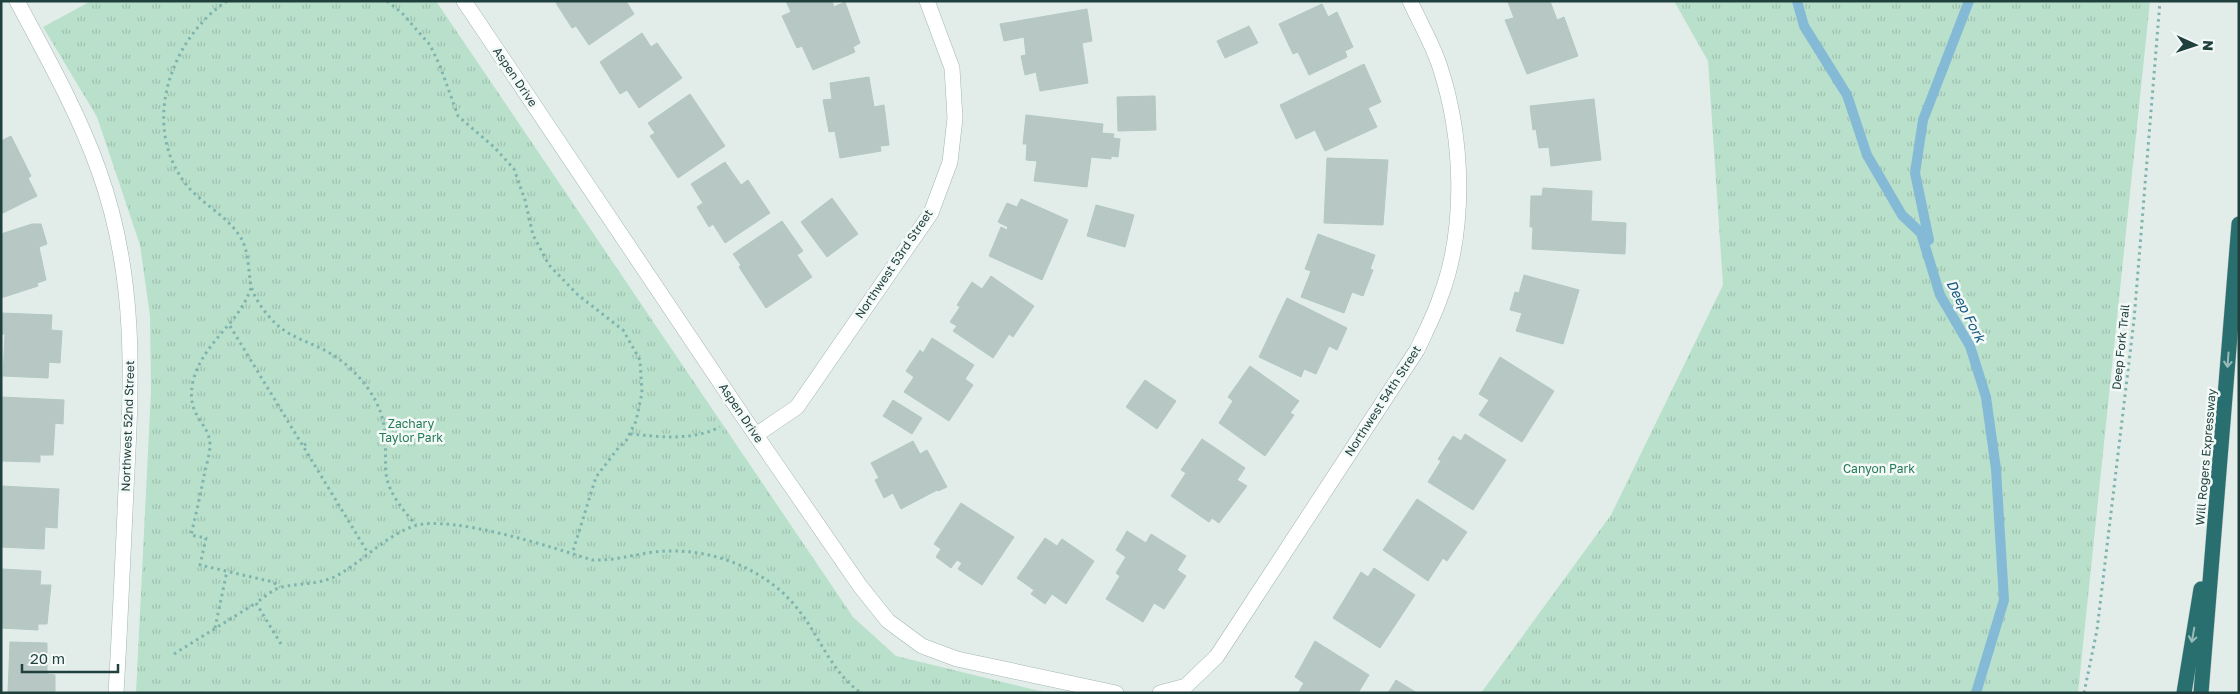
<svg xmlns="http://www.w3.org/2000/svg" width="2240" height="694" font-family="'Golos Text',sans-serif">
	<defs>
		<pattern id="grass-tufts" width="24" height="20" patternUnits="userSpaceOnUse" patternTransform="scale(1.25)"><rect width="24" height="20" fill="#b9e0cb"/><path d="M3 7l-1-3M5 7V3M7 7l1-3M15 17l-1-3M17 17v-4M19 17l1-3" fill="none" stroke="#9fc1af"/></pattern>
	</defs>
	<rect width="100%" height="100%" fill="#e2edea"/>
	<g fill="url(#grass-tufts)">
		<polygon points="91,1 436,1 853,617 896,656 1048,693 136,693 151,391 150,316 140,245 97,117 43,27"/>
		<polygon points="1674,1 2150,1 2078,693 1481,693 1611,515 1723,285 1708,61"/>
	</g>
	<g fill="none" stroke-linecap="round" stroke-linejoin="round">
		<g stroke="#85bad7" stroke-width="10">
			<polyline points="1797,1 1804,26 1847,95 1867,155 1902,215 1921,233 1940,295 1970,346 1986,397 1996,469 2004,600 1976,693"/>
			<polyline points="1929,240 1915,173 1923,120 1969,1"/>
		</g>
	</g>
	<g fill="#b7c8c4" stroke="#b3c8c3">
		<polygon points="559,1 626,1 634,14 589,45 576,26 572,28 556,3"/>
		<polygon points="786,1 832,1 834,7 845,2 860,43 853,47 855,52 813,70 802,46 797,48 782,16 791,12"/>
		<polygon points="1511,1 1550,1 1557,20 1564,17 1578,56 1527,74 1505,20 1514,18 1508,2"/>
		<polygon points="1322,4 1328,17 1337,12 1353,47 1345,51 1347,57 1309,75 1298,52 1293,54 1279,24"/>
		<polygon points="1087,9 1092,41 1082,43 1088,83 1040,91 1036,72 1025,75 1021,56 1026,55 1024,37 1004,41 1000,24"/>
		<polygon points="1249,26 1258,43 1225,58 1217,41"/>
		<polygon points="642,33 651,47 657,43 682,78 639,108 627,90 620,94 600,62"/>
		<polygon points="1364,64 1381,102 1368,108 1377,127 1325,151 1315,130 1296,139 1280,105"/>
		<polygon points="869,77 874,107 884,105 889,145 880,146 881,151 840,158 835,131 829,132 823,100 832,99 830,83"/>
		<polygon points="690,94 725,146 678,178 650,136 655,133 648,123"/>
		<polygon points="1155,96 1156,130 1118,131 1117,97"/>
		<polygon points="1594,99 1601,160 1551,166 1549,147 1539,148 1536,129 1533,130 1530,106"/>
		<polygon points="1026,115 1103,124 1102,133 1114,134 1113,138 1120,139 1118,157 1111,156 1111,159 1091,157 1087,187 1034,181 1037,161 1026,160 1027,144 1023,144"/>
		<polygon points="11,136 31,176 28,178 37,196 1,214 1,141"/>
		<polygon points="1327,158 1388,160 1383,225 1324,223"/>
		<polygon points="725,162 741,185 748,180 770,213 725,243 713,224 709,227 697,207 703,203 691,184"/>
		<polygon points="1543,188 1592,191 1591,221 1626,223 1625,254 1532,249 1533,227 1530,227 1531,196 1542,196"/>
		<polygon points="832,198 858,234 827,257 801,222"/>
		<polygon points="1021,199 1068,220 1042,280 989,256 1001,227 1007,230 1008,227 998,222 1007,203 1017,207"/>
		<polygon points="1096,205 1134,215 1125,247 1087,236"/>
		<polygon points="782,221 803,251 797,255 812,277 766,308 739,267 741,265 733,254"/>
		<polygon points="32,224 41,224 47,244 39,247 46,280 37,283 38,286 1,298 1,234"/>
		<polygon points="1318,234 1375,255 1370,269 1373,270 1363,296 1352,292 1344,313 1301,297 1311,271 1305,269"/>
		<polygon points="1524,275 1579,290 1563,344 1516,331 1522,313 1510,310 1515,292 1519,293"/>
		<polygon points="991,276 1034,306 1013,337 1009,334 993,358 953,331 957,326 950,322 960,307 957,305 972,282 982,289"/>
		<polygon points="1287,298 1347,328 1337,350 1329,346 1316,374 1304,369 1301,377 1259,357"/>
		<polygon points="1,313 52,315 51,330 62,331 60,363 49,362 48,378 3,376 5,334 1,334"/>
		<polygon points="932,338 974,365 965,379 973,385 949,421 904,392 914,377 906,371 920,350 923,353"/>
		<polygon points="1500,357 1554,391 1522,442 1479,415 1489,400 1479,394"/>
		<polygon points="1250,366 1299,401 1290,413 1294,415 1265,456 1219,423 1233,401 1228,397"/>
		<polygon points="1145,380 1176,401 1157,429 1126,407"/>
		<polygon points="1,397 64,400 63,424 55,423 53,455 40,455 40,462 1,461"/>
		<polygon points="893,400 922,418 912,434 883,416"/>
		<polygon points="1465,434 1506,460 1473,510 1428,482 1441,461 1438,459 1453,436 1461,441"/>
		<polygon points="1202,439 1245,468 1237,480 1247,486 1219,523 1212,518 1209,522 1171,496 1186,473 1181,470"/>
		<polygon points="913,441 920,454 927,450 947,487 938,491 937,490 901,509 893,493 884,498 875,480 879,478 871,463"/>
		<polygon points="1,486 59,489 57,528 45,527 44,549 1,547"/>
		<polygon points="1417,499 1467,532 1447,561 1443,558 1428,581 1383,550"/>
		<polygon points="961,503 1014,537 982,585 958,569 962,563 957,560 951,568 936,557 941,549 934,544"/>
		<polygon points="1127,531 1146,543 1151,534 1186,556 1177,570 1186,576 1164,609 1154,603 1143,622 1106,599 1120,576 1116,573 1126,557 1116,550"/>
		<polygon points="1045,538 1057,546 1062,539 1094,561 1066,604 1052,594 1045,604 1031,594 1034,590 1017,578"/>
		<polygon points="1374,568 1415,595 1380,648 1333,618 1361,572 1368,577"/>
		<polygon points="1,569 41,571 40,585 51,585 47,624 38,624 38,630 1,628"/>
		<polygon points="1315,641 1369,675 1358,693 1298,693 1304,683 1295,677"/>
		<polygon points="10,642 47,643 47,674 55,675 55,692 8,693"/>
		<polygon points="1396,680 1417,693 1388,693"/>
	</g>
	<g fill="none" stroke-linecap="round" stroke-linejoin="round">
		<defs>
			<g id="minor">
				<path d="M17 1C47 57 78 112 99 171 137 277 132 379 126 489 123 557 120 625 116 693"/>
				<polyline points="756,435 797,407 931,213 950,162 955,118 952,68 927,1"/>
			</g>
			<g id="tertiary">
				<polyline points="464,1 742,415 860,586 888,621 922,646 957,659 1116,693"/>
				<path d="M1160 693 1186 686 1217 656 1417 350C1425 333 1434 316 1440 298 1467 228 1463 137 1440 67 1433 45 1420 23 1410 1"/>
			</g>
			<g id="motorway">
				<polyline points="2184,693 2201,589"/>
				<polyline points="2201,693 2239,224"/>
			</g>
		</defs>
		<use href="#minor" stroke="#a4b6b3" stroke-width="16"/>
		<use href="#tertiary" stroke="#a4b6b3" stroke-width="16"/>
		<use href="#motorway" stroke="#c1cac9" stroke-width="16"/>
		<g stroke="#7fb4ae" stroke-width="3" stroke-dasharray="2.5 4" stroke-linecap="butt">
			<path d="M227 1C170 39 141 125 185 183 201 204 227 215 241 238 249 252 248 270 251 285 254 299 266 314 275 323 291 338 310 342 328 352 344 361 359 375 369 390 390 421 384 440 386 473 388 493 404 511 416 525"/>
			<polyline points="387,1 402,13 430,45 440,66 458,116 494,147 514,169 525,200 533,235 549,265 578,295 623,330 640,360 642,393 636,421 626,441 619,447 596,477 572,554"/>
			<path d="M251 288C239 324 203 342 193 381 185 417 210 422 210 445 210 453 207 463 205 471 201 492 196 514 191 535L206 538 200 565 273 582 280 587"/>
			<polyline points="230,326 368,553"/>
			<path d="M630 434C662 437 691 441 720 427"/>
			<polyline points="304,445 310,442"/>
			<polyline points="215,628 227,571"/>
			<path d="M281 644 256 603C263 598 273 589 282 587 300 583 316 585 334 577 362 563 383 537 414 526 450 514 555 548 592 560 613 561 632 555 653 552 706 546 763 566 797 608 820 636 830 671 861 693"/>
			<polyline points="174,654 256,603"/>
			<polyline points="2084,693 2097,630 2134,320 2160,1"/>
		</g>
		<use href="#minor" stroke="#fff" stroke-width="15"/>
		<use href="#tertiary" stroke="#fff" stroke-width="15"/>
		<use href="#motorway" stroke="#296f6f" stroke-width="15"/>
	</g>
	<defs><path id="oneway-shaft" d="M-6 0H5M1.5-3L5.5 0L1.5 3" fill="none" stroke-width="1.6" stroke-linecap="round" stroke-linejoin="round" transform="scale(1.25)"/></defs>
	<g stroke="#98bbba">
		<use href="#oneway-shaft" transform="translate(2228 360) rotate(94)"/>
		<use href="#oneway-shaft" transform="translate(2193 635) rotate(100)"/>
	</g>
	<g text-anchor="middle" stroke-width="5" stroke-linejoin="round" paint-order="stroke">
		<g font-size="12" fill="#20403e" stroke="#f3f9f7">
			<text transform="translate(515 77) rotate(56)" y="4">Aspen Drive</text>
			<text transform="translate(894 264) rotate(-56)" y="4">Northwest 53rd Street</text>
			<text transform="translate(2121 347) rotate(-84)" y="4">Deep Fork Trail</text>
			<text transform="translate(1383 401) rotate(-57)" y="4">Northwest 54th Street</text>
			<text transform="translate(741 413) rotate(56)" y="4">Aspen Drive</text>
			<text transform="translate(128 426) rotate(-88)" y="4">Northwest 52nd Street</text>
			<text transform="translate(2206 457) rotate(-85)" y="4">Will Rogers Expressway</text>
		</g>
		<g font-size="12" fill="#267b58" stroke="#f3f9f7">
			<text x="411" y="428">Zachary<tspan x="411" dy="14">Taylor Park</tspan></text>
			<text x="1879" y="473">Canyon Park</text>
		</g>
		<g font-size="14" font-style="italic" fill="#155981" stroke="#f3f9f7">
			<text transform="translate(1966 311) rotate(63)" y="5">Deep Fork</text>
		</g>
	</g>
	<rect width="2240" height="694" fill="none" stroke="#20403e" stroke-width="5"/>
	<g transform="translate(2195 45) rotate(93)" stroke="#f3f9f7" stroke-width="4" paint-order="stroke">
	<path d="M0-4L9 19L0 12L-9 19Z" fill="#20403e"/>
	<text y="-8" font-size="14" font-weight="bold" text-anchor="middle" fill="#20403e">N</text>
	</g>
	<path d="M22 664v8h96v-8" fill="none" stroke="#20403e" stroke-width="2.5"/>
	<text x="30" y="664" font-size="15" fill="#20403e" stroke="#f3f9f7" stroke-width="4" paint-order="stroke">20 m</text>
</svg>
